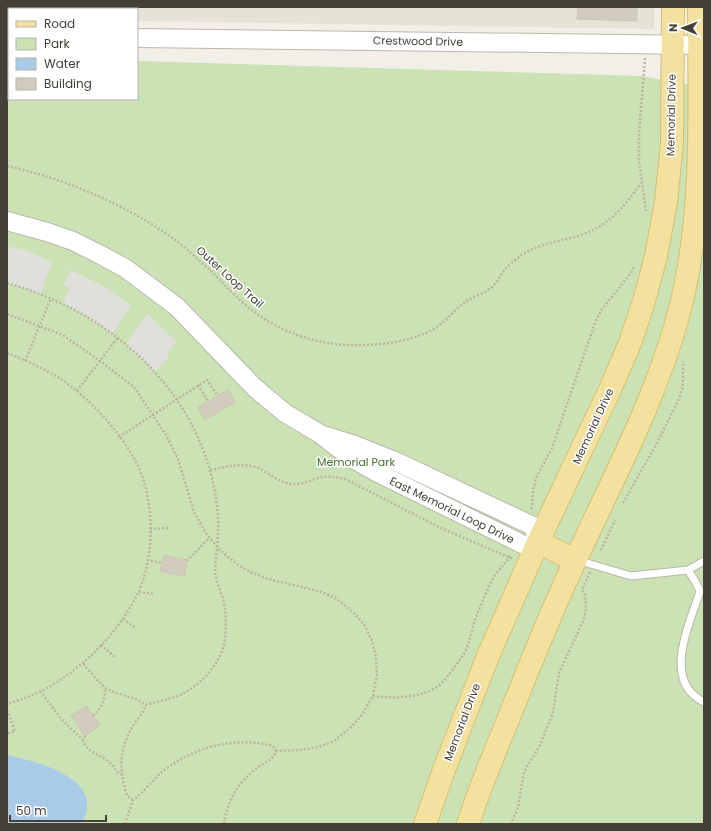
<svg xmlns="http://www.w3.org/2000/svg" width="711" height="831" font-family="Poppins,sans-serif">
	<rect width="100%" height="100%" fill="#f2efe8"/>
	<polygon fill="#e5e2d6" points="7,7 655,7 654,29 137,21 137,9 9,9 9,19 7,19"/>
	<polygon fill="#cbe2b5" points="7,58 9,58 9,99 137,99 137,61 641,76 704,87 704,824 7,824"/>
	<g fill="#e1dfdc">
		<polygon points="7,246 28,251 53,262 46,277 41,293 7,283"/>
		<polygon points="70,270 107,288 131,306 122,318 113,334 80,312 63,303 69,288 64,284"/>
		<polygon points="147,314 177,342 169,349 167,359 155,372 126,344"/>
	</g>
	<path fill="#aacbe8" d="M7 755C32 760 97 776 86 813 85 817 82 821 80 824H7Z"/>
	<g fill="#d2ccbe" stroke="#ccc4b2">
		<polygon points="578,7 637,7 637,21 577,19"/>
		<polygon points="228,390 235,402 205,420 198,407"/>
		<polygon points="164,555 187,560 184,576 160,571"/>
		<polygon points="86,706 100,725 85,736 71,716"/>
	</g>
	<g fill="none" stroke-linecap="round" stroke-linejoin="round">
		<defs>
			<g id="service">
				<polyline points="577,560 631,576 688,570 704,561"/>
				<path d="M688 570 695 581 700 591C690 624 661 681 704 702"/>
			</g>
			<g id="tertiary">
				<polyline points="7,35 9,35"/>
				<polyline points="137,38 699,45"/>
				<polyline points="7,221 47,232 73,241 99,254 125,268 177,307 255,388 285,413 320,434 351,458 376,472 516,541 526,546 538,542 533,526 395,461 355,445 320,434"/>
			</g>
			<g id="primary">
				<polyline points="538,542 575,560"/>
				<polyline points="425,824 445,767 488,656 538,542 612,385 630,343 644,301 656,256 666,202 672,143 673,7"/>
				<path d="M468 824C480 787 495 751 510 715 532 659 555 603 581 548 617 471 657 395 679 313 705 213 699 109 699 7"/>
			</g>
		</defs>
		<use href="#service" stroke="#bcb7ab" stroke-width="9"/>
		<use href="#tertiary" stroke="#bcb7ab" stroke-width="20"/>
		<use href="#primary" stroke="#d7bf71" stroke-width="24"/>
		<g stroke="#bcb49e" stroke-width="2.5" stroke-dasharray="2 2" stroke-linecap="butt">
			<polyline points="645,58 639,134 639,161 646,212"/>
			<path d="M7 166C62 178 117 201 164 232 181 243 195 257 210 270 225 285 239 301 256 313 287 336 326 347 365 345 387 344 410 341 430 331 444 324 452 312 464 303 473 296 485 294 493 286 498 281 501 274 506 268 510 264 516 260 520 256 541 241 571 241 593 230 614 220 628 201 641 183"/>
			<path d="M7 283C113 313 202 392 217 505 219 520 218 535 217 550 216 557 215 565 215 571 216 584 224 597 225 610 226 619 226 630 225 640 221 664 199 687 178 696 167 700 156 702 146 705 135 696 118 696 106 688 101 685 87 669 83 663"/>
			<path d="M7 314 63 335 100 361 134 387 166 435 178 459 194 512 207 535 221 551 237 564 250 572 268 579 322 592 337 599 355 614 365 626 372 641 376 657 377 675 373 696 361 716 349 729 334 741 318 747 300 750 276 751C273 761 264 762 256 769 238 782 227 802 224 824"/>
			<path d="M7 353C25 360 43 368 59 378 75 388 89 401 102 415 115 429 127 445 136 462 155 498 155 554 139 591 131 608 120 623 109 637 88 660 64 681 35 694 26 698 16 701 7 704"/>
			<polyline points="25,361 51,298"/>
			<polyline points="198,385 208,401"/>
			<polyline points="77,391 118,337"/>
			<polyline points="119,437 207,380 218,396"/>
			<path d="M210 470C229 466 247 461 264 471 274 477 281 483 292 484 303 485 312 479 322 477 331 476 338 477 347 480L443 529 513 559"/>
			<polyline points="623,503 656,445 678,401 683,387 683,361"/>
			<polyline points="531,509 532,507 533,491 536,478 552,448 596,320 602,309 631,273 634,267"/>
			<polyline points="150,529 168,528"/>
			<polyline points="601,550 615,520"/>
			<polyline points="147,560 162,563"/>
			<polyline points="187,561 209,538"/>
			<polyline points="139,592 155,594"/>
			<polyline points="123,619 136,628"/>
			<polyline points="101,645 115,657"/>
			<polyline points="40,691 63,721 83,740"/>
			<path d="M373 696C394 699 424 698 441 684 447 678 460 660 465 652 471 640 472 626 477 614 483 601 488 587 495 575 500 568 505 564 510 556"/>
			<polyline points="7,710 15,731 7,734"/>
			<path d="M93 716C102 707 105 701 105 688"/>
			<path d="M85 736 83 740C86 753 103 755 110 763 115 768 116 772 122 775"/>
			<path d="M133 800C126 797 125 790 124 784 119 764 121 744 133 726 137 719 143 714 146 705"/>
			<path d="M125 824 133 800 136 798C145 790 153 780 162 772 193 747 234 736 273 746L276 751"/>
			<polyline points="510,824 514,817 518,807 524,772 539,747 553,713 559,673 584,619 586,609 585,595 582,590 590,572"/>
		</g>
		<use href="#service" stroke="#fff" stroke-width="7"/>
		<use href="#tertiary" stroke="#fff" stroke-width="18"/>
		<use href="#primary" stroke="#f3e19f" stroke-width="22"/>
	</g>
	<g text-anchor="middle" stroke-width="3" stroke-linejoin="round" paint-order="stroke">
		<g font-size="11" fill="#444037" stroke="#fff">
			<text transform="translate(418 41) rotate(1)" y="4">Crestwood Drive</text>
			<text transform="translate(671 115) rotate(-89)" y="4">Memorial Drive</text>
			<text transform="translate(230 277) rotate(42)" y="4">Outer Loop Trail</text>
			<text transform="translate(593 426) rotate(-65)" y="4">Memorial Drive</text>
			<text transform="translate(452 510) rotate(26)" y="4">East Memorial Loop Drive</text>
			<text transform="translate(462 722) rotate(-69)" y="4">Memorial Drive</text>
		</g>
		<g font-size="11" fill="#447031" stroke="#fff">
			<text x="356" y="466">Memorial Park</text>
		</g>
	</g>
	<rect width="711" height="831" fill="none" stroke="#444037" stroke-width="16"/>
	<rect x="8" y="8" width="130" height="92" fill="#ffffff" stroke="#b4b3af"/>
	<rect x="16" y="21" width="20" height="6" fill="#f3e19f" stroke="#b4b3af"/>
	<text x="44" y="28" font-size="12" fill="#444037">Road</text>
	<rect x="16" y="38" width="20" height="12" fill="#cbe2b5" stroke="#b4b3af"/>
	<text x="44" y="48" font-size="12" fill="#444037">Park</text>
	<rect x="16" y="58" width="20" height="12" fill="#aacbe8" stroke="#b4b3af"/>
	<text x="44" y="68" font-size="12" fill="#444037">Water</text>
	<rect x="16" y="78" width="20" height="12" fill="#d2ccbe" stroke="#b4b3af"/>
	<text x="44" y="88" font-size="12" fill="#444037">Building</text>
	<g transform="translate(683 28) rotate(271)" stroke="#ffffff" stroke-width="3" paint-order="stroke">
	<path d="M0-3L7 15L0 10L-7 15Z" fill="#444037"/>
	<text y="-6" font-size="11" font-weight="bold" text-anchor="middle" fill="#444037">N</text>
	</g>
	<path d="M10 815v6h96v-6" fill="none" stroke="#444037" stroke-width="2"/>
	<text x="16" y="815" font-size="12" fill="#444037" stroke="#ffffff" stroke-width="3" paint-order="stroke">50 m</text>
</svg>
